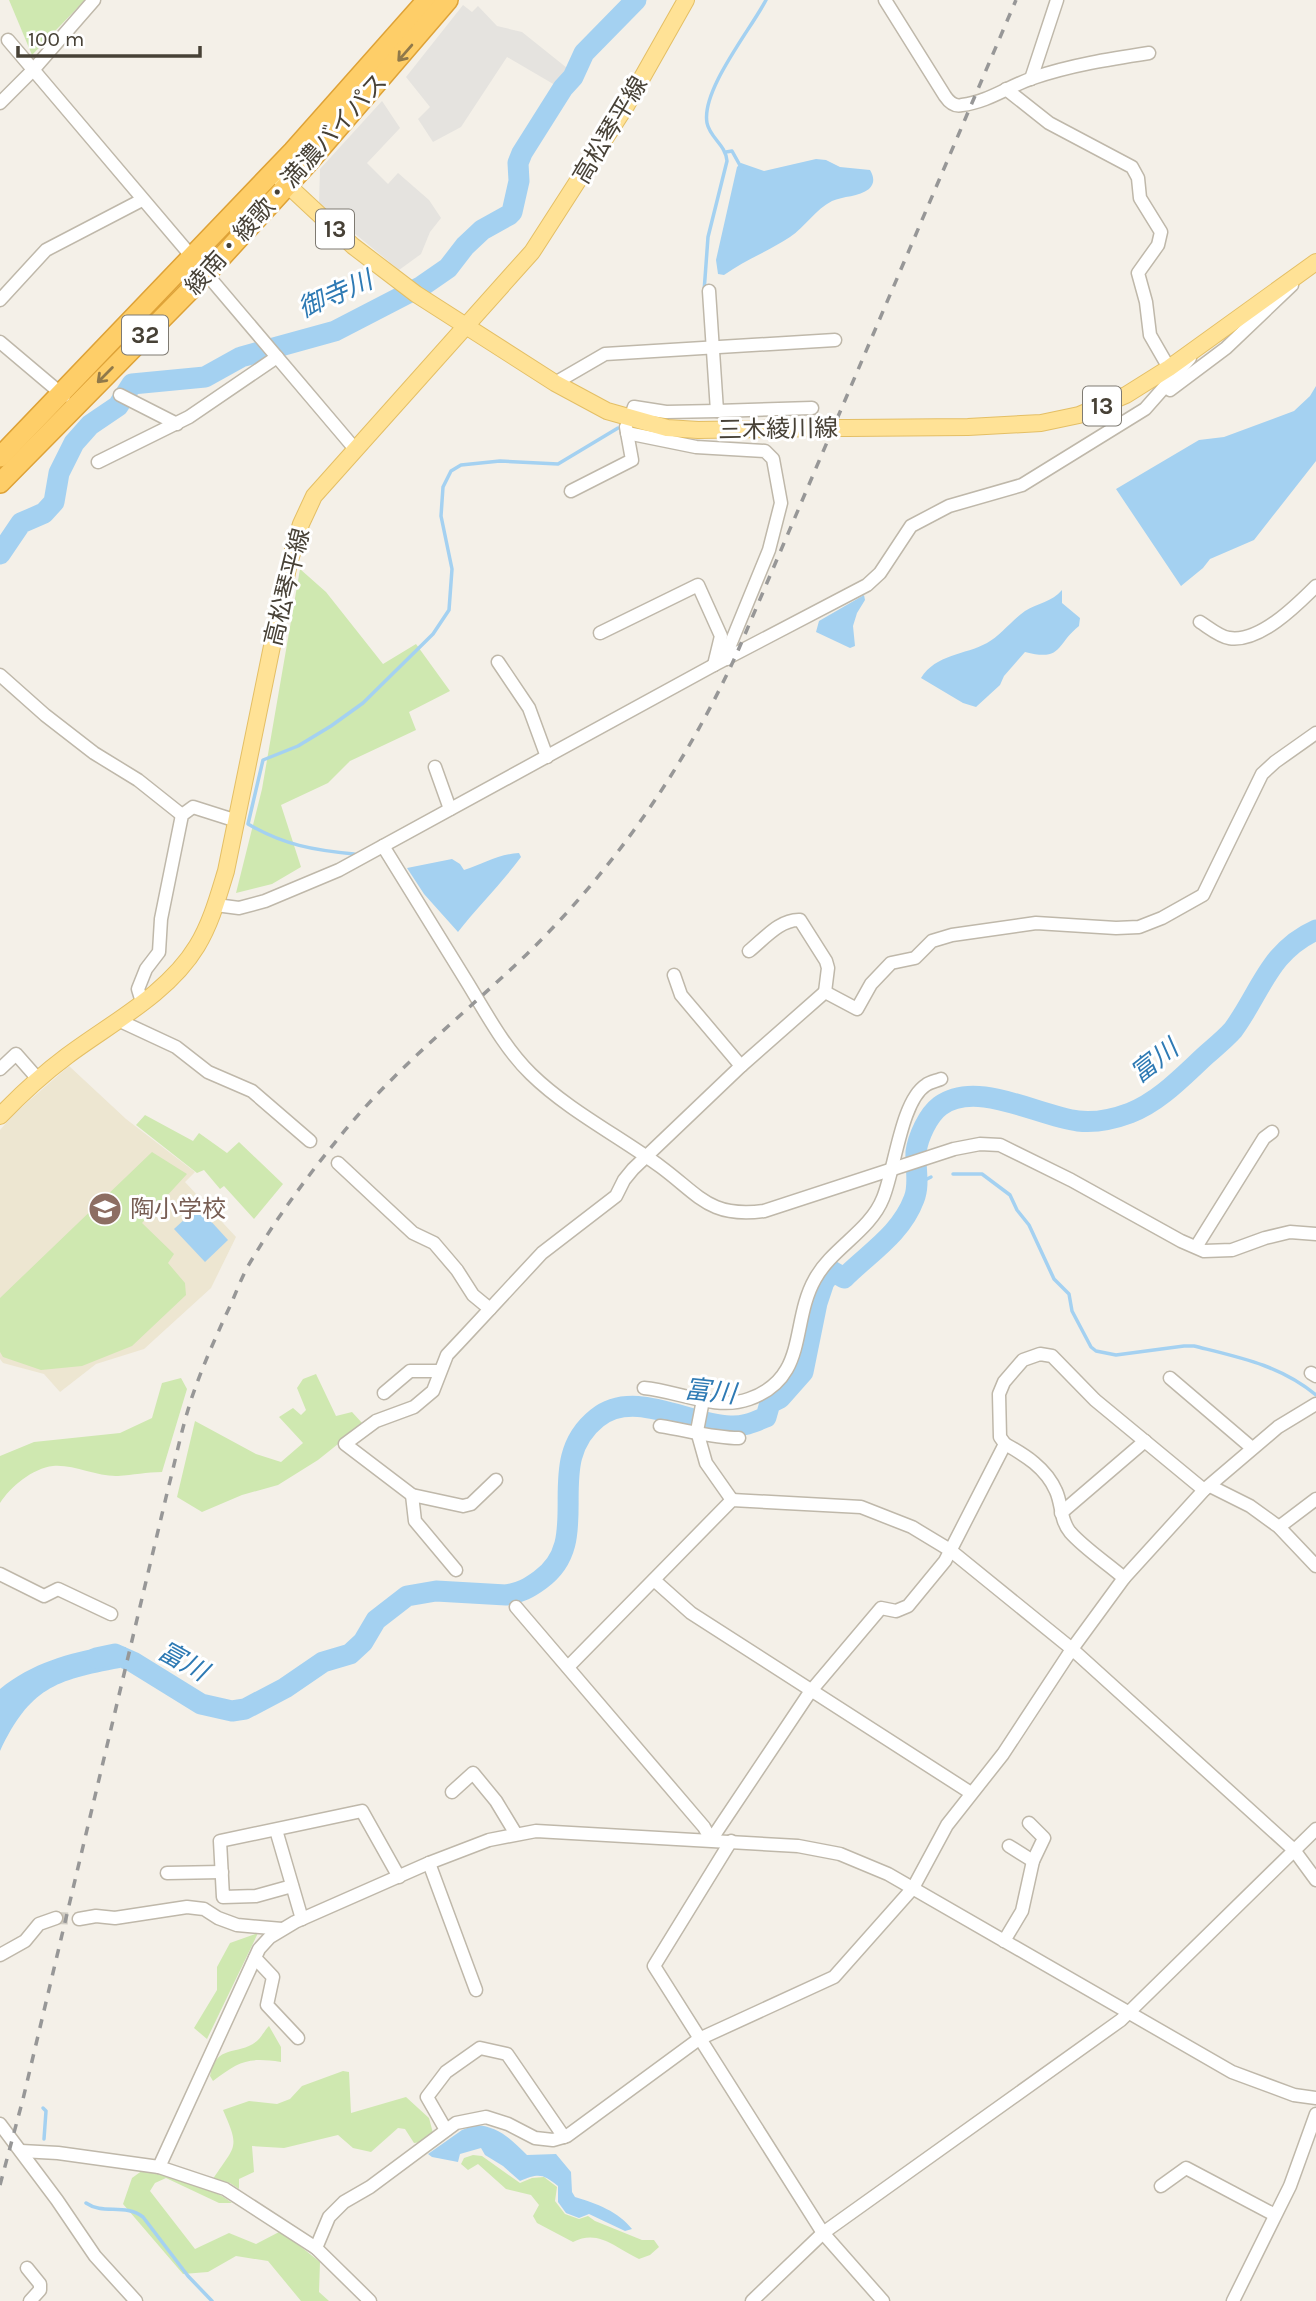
<svg xmlns="http://www.w3.org/2000/svg" width="1316" height="2301" font-family="Karla,'Noto Sans JP',sans-serif">
	<rect width="100%" height="100%" fill="#f4f0e8"/>
	<polygon fill="#ede6d1" points="69,1066 126,1119 195,1172 185,1182 236,1237 211,1288 144,1349 96,1364 60,1392 44,1374 3,1363 0,1359 0,1130 16,1112"/>
	<g fill="#cfe8b0">
		<polygon points="9,0 85,0 32,55"/>
		<polygon points="300,569 326,592 383,664 416,644 450,691 409,712 416,730 350,761 328,783 281,805 301,867 272,884 236,893 262,789"/>
		<polygon points="145,1115 193,1141 199,1133 227,1153 239,1142 283,1184 254,1219 224,1186 220,1189 204,1170 197,1173 136,1125"/>
		<polygon points="152,1152 187,1174 142,1223 174,1254 168,1263 185,1283 186,1295 132,1346 82,1366 41,1370 3,1357 0,1352 0,1298"/>
		<polygon points="316,1374 336,1416 352,1412 363,1424 318,1460 278,1485 242,1495 202,1512 177,1497 195,1421 256,1454 281,1462 303,1443 279,1417 293,1408 301,1415 306,1410 297,1388 303,1379"/>
		<path d="M181 1378 187 1389 162 1472C147 1472 133 1475 118 1476 98 1477 73 1464 53 1466 33 1468 10 1487 0 1503V1456L34 1442 120 1433 152 1418 162 1383Z"/>
		<polygon points="258,1933 207,2039 194,2028 217,1990 217,1967 230,1943"/>
		<path d="M269 2026 281 2047V2062C248 2057 239 2061 213 2081L210 2076C216 2042 239 2057 258 2040 262 2036 265 2030 269 2026Z"/>
		<path d="M343 2071 349 2072 351 2113 406 2097 429 2118 433 2133 422 2142 414 2143 405 2129 398 2128 371 2152 353 2148 338 2135 284 2148 252 2146 254 2172 239 2179V2189L230 2183 213 2179C236 2144 240 2149 223 2110L249 2101 277 2104 290 2099 302 2086Z"/>
		<path d="M473 2155 482 2156 520 2183 532 2178 544 2177 557 2187 555 2201 565 2214 579 2219 588 2216 595 2221 642 2240H654L659 2247 650 2255 639 2259C615 2248 599 2229 573 2242L537 2223 533 2216 539 2205 531 2195 506 2189 478 2164 468 2170 461 2164 464 2158Z"/>
		<path d="M143 2170C174 2176 207 2184 232 2203H219L166 2178 155 2183 150 2191 195 2249 229 2233 256 2244 281 2231 320 2262 319 2292 329 2301H301L268 2261 236 2256 208 2272 183 2274 123 2204 132 2178Z"/>
	</g>
	<g fill="#e5e3df">
		<polygon points="463,5 472,12 478,6 497,26 522,32 567,68 555,85 507,57 461,127 433,142 418,119 430,107 406,77"/>
		<polygon points="382,101 400,128 367,163 388,184 398,173 429,200 441,218 430,232 421,254 399,270 319,204 320,169"/>
	</g>
	<g fill="#a4d1f1">
		<path d="M816 159 826 160 840 167 870 170C874 177 875 183 869 189 859 197 843 196 832 201 816 209 805 227 790 237 769 251 745 260 724 275L718 274 716 260 737 167 741 163 764 171Z"/>
		<polygon points="1316,386 1316,461 1254,540 1210,559 1203,568 1181,586 1116,489 1199,440 1224,437 1294,411 1310,396"/>
		<path d="M1062 590V603L1080 618 1079 626C1056 644 1063 662 1025 652L1004 676 1000 685 976 707 963 703 921 678C936 654 965 655 987 643 1000 636 1012 620 1025 611 1038 603 1052 602 1062 590Z"/>
		<polygon points="864,595 865,600 857,613 853,626 855,646 850,648 816,632 819,621"/>
		<path d="M519 853 521 857C502 883 478 906 458 932L424 894 407 868 452 859 460 864 464 870C483 864 498 854 519 853Z"/>
		<polygon points="198,1207 228,1240 205,1262 174,1229"/>
		<path d="M109 1646 126 1647 120 1668C55 1680 30 1688 0 1751V1689C32 1663 68 1653 109 1646Z"/>
		<path d="M475 2125C498 2126 511 2139 527 2155L556 2154 571 2172 572 2192 575 2197C596 2203 619 2212 632 2229L625 2231 589 2214 579 2218 566 2213 558 2202V2186C543 2174 539 2173 520 2181L503 2166 485 2155 481 2148 460 2154 458 2162 432 2157 428 2154 462 2130Z"/>
	</g>
	<g fill="none" stroke-linecap="round" stroke-linejoin="round">
		<g stroke="#a4d1f1" stroke-width="3.5">
			<polyline points="726,152 732,151 742,169"/>
			<path d="M704 292 708 237 727 161C726 145 710 138 707 123 701 90 751 29 766 0"/>
			<path d="M354 854C313 850 284 845 248 824L263 760 298 746 331 726 363 703 433 634 449 610 452 569 441 516 443 487 451 471 461 465 500 461 558 464 618 428"/>
			<path d="M953 1174H982L1010 1195 1017 1210 1029 1225 1054 1279 1069 1294 1072 1311 1091 1347 1096 1351 1116 1355 1184 1346H1194C1238 1357 1280 1365 1316 1395"/>
			<polyline points="917,1184 931,1177"/>
			<polyline points="43,2108 46,2111 44,2139"/>
			<path d="M86 2203C103 2215 125 2203 143 2217L188 2276 212 2301"/>
		</g>
		<g stroke="#a4d1f1" stroke-width="21">
			<polyline points="0,554 21,523 44,513 54,502 59,473 74,443 90,425 118,406 132,384 205,377 241,357 335,331 422,286 448,268 465,246 482,230 509,215 512,212 519,181 518,163 522,153 563,88 573,77 584,53 636,0"/>
			<path d="M96 1658 115 1654 133 1662 201 1704 232 1711 245 1709 285 1688 323 1662 350 1654 363 1642 376 1620 407 1596 436 1591 506 1595C520 1593 529 1588 540 1580 597 1540 539 1464 597 1418 634 1388 688 1425 730 1426 743 1427 754 1422 766 1417L770 1403 780 1398 803 1372 817 1303 824 1282 832 1271 844 1278C869 1253 901 1234 914 1199 920 1184 915 1168 916 1152 918 1137 928 1115 940 1106 976 1079 1038 1116 1078 1121 1095 1123 1114 1119 1130 1113 1160 1101 1182 1077 1206 1055 1215 1047 1225 1039 1233 1030 1261 992 1269 951 1316 930"/>
		</g>
		<g stroke="#d1cdc4" stroke-width="12" stroke-dasharray="12 6" stroke-linecap="butt">
			<polyline points="762,420 764,438"/>
			<polyline points="56,1918 79,1919"/>
		</g>
		<defs>
			<g id="minor">
				<path d="M885 0 945 96C949 102 955 107 962 105 988 102 1009 86 1033 78 1071 65 1110 59 1149 53"/>
				<polyline points="8,40 355,449"/>
				<polyline points="1031,79 1057,0"/>
				<polyline points="1006,89 1049,123 1132,167 1138,178 1140,198 1161,232 1158,245 1138,273 1146,302 1150,335 1169,368"/>
				<polyline points="0,103 33,70 94,0"/>
				<polyline points="709,291 717,411 812,408"/>
				<polyline points="0,300 46,250 142,200"/>
				<polyline points="0,342 64,396"/>
				<polyline points="555,383 605,354 835,340"/>
				<polyline points="1170,390 1226,348 1292,285"/>
				<polyline points="120,395 177,424"/>
				<polyline points="630,419 634,407 666,412 717,411"/>
				<polyline points="627,433 696,447 765,451 773,459 781,503 769,550 728,650 727,659"/>
				<polyline points="98,462 189,417 277,357"/>
				<polyline points="571,491 632,460 626,427"/>
				<path d="M1200 622C1208 627 1220 637 1229 638 1259 643 1296 606 1316 586"/>
				<polyline points="600,633 698,585 721,636 714,665"/>
				<polyline points="498,662 529,708 547,757"/>
				<polyline points="0,675 45,715 94,753 138,780 182,815"/>
				<polyline points="435,767 450,809"/>
				<path d="M383 846C411 891 439 937 467 982 486 1013 505 1049 531 1074 569 1111 619 1136 661 1167 700 1196 710 1218 764 1211L954 1149 980 1144 1000 1145 1071 1180 1181 1241 1204 1251 1232 1250 1265 1238 1290 1232 1316 1234"/>
				<polyline points="216,905 239,908 265,901 339,870 714,665 867,585 880,573 911,526 949,506 1022,485 1145,409 1190,358"/>
				<path d="M749 951C764 939 780 919 800 920L826 961 828 968 825 992"/>
				<polyline points="674,975 681,995 741,1066"/>
				<polyline points="142,1002 138,989 146,969 159,952 161,919 182,815 193,807 237,821"/>
				<polyline points="118,1020 176,1047 208,1072 252,1091 310,1141"/>
				<polyline points="0,1069 16,1054 38,1079"/>
				<polyline points="338,1163 413,1233 434,1243 457,1270 473,1295 490,1309"/>
				<polyline points="1196,1247 1264,1138 1272,1132"/>
				<polyline points="1311,1373 1316,1376"/>
				<polyline points="1170,1378 1252,1448"/>
				<path d="M644 1388C678 1391 716 1411 749 1399 809 1378 790 1323 815 1279 832 1248 870 1231 883 1198 895 1169 901 1101 926 1085 930 1082 936 1081 941 1079"/>
				<polyline points="384,1393 410,1371 440,1371"/>
				<polyline points="703,1400 697,1431 706,1463 732,1500"/>
				<path d="M660 1426C687 1430 713 1438 739 1438"/>
				<path d="M1005 1444C1025 1455 1046 1468 1056 1491 1062 1504 1060 1520 1070 1532 1085 1549 1107 1563 1124 1578"/>
				<polyline points="496,1480 471,1504 463,1506 412,1495 345,1444 376,1421 414,1407 433,1391 447,1355 463,1338 542,1253 616,1196 624,1180 633,1169 741,1066 825,992 857,1009 871,984 891,963 915,958 932,941 952,935 1036,923 1116,928 1139,927 1162,918 1203,895 1262,774 1275,762 1316,733"/>
				<polyline points="1210,1486 1250,1506 1279,1527 1316,1566"/>
				<polyline points="412,1495 415,1521 456,1570"/>
				<polyline points="1061,1513 1145,1441"/>
				<polyline points="1279,1527 1316,1499"/>
				<polyline points="0,1574 44,1596 58,1589 111,1614"/>
				<polyline points="654,1580 691,1613 971,1793"/>
				<polyline points="516,1607 704,1827 711,1840 810,1692 881,1608 896,1611 908,1606 945,1561 1005,1444 1000,1437 999,1394 1004,1382 1023,1360 1040,1354 1052,1356 1095,1400 1204,1490"/>
				<polyline points="568,1667 732,1500 861,1507 912,1527 950,1550 1072,1649 1294,1850 1316,1880"/>
				<polyline points="452,1792 473,1773 496,1801 516,1834"/>
				<polyline points="276,1830 302,1919"/>
				<polyline points="731,1841 654,1966 823,2233 883,2301"/>
				<polyline points="1009,1846 1033,1861"/>
				<polyline points="429,1863 476,1990"/>
				<polyline points="167,1873 222,1872"/>
				<polyline points="292,1886 256,1896 223,1897 220,1841 362,1811 399,1877"/>
				<polyline points="79,1919 96,1916 115,1918 187,1907 204,1909 218,1918 237,1925 282,1929"/>
				<polyline points="1004,1941 1022,1911 1033,1861 1044,1838 1029,1823"/>
				<polyline points="0,1955 25,1941 39,1924 56,1918"/>
				<polyline points="255,1958 273,1977 267,2005 298,2038"/>
				<polyline points="0,2124 57,2200 95,2256 136,2301"/>
				<polyline points="446,2130 427,2097 446,2072 480,2048 507,2054 564,2137"/>
				<polyline points="21,2151 58,2153 159,2167 225,2189 316,2248 370,2301"/>
				<polyline points="159,2167 259,1949 270,1937 295,1922 429,1863 489,1840 536,1831 798,1846 840,1854 888,1874 1232,2072 1294,2095 1316,2098"/>
				<polyline points="1161,2186 1186,2168 1275,2215"/>
				<polyline points="316,2248 329,2217 344,2202 370,2187 456,2123 486,2117 508,2124 535,2138 553,2140 567,2136 699,2039 834,1977 913,1888 947,1825 1003,1754 1072,1649 1124,1578 1204,1490 1278,1427 1316,1404"/>
				<polyline points="27,2268 40,2284 40,2290 30,2301"/>
				<polyline points="752,2301 823,2233 1121,2020 1316,1829"/>
				<polyline points="1233,2301 1290,2186 1316,2114"/>
			</g>
			<g id="major">
				<polyline points="279,177 353,246 416,294 555,383 607,411 667,428 698,430 820,428"/>
				<polyline points="847,428 968,427 1041,423 1079,415 1126,395 1169,368 1316,262"/>
				<path d="M0 1116C21 1094 43 1074 67 1056 111 1023 168 994 197 946 211 923 218 897 226 871L289 563 301 524 314 496 532 252 626 106 686 0"/>
			</g>
			<g id="highway">
				<polyline points="0,457 293,151 427,0"/>
				<polyline points="0,483 206,274 307,164 448,0"/>
			</g>
		</defs>
		<use href="#minor" stroke="#bfb8aa" stroke-width="15"/>
		<use href="#major" stroke="#e4bf65" stroke-width="18"/>
		<use href="#highway" stroke="#dea237" stroke-width="22"/>
		<use href="#minor" stroke="#fff" stroke-width="12"/>
		<use href="#major" stroke="#ffe296" stroke-width="16"/>
		<use href="#highway" stroke="#fece68" stroke-width="19"/>
		<path stroke="#979797" stroke-width="3.5" stroke-dasharray="9 9" stroke-linecap="butt" d="M0 2185 23 2099 168 1489C176 1458 182 1427 192 1397 203 1365 217 1334 231 1304 237 1290 243 1274 251 1261 276 1219 306 1178 337 1140 392 1071 462 1016 526 955 615 868 685 767 737 653L1016 0"/>
		<defs>
			<polyline id="major-bridge" points="820,428 847,428"/>
		</defs>
		<use href="#major-bridge" stroke="#e4bf65" stroke-width="18" stroke-linecap="butt"/>
		<use href="#major-bridge" stroke="#ffe296" stroke-width="16"/>
	</g>
	<defs><path id="oneway-shaft" d="M-6 0H5M1.5-3L5.5 0L1.5 3" fill="none" stroke-width="1.6" stroke-linecap="round" stroke-linejoin="round" transform="scale(1.75)"/></defs>
	<g stroke="#90794a">
		<use href="#oneway-shaft" transform="translate(405 53) rotate(131)"/>
		<use href="#oneway-shaft" transform="translate(105 375) rotate(135)"/>
	</g>
	<defs>
		<symbol id="school-disc" viewBox="-11 -11 22 22"><circle r="9.5" fill="#8d6e63" stroke="#fff"/><path d="M0-5L7-2L0 1L-7-2ZM-4 1L0 2.5L4 1V4Q0 6-4 4Z" fill="#fff"/></symbol>
	</defs>
	<g fill-rule="evenodd">
		<use href="#school-disc" x="86" y="1190" width="38" height="38"/>
	</g>
	<g text-anchor="middle" stroke-width="6" stroke-linejoin="round" paint-order="stroke">
		<g fill="#fff" stroke="#7e7a72" stroke-width="2">
			<rect x="316" y="209.5" width="38" height="39" rx="5"/>
			<rect x="122" y="315.5" width="46" height="39" rx="5"/>
			<rect x="1083" y="386.5" width="38" height="39" rx="5"/>
		</g>
		<g font-size="23" font-weight="bold" fill="#474136">
			<text x="335" y="237">13</text>
			<text x="145" y="343">32</text>
			<text x="1102" y="414">13</text>
		</g>
		<g font-size="24" fill="#474136" stroke="#fff">
			<text transform="translate(610 130) rotate(-59)" y="8">高松琴平線</text>
			<text transform="translate(286 184) rotate(-48)" y="8">綾南・綾歌・満濃バイパス</text>
			<text transform="translate(778 429) rotate(-1)" y="8">三木綾川線</text>
			<text transform="translate(287 587) rotate(-76)" y="8">高松琴平線</text>
		</g>
		<g font-size="24" fill="#785e54" stroke="#fff" text-anchor="start">
			<text x="130" y="1217">陶小学校</text>
		</g>
		<g font-size="26" font-style="italic" fill="#2e7ab4" stroke="#fff">
			<text transform="translate(335 294) rotate(-24)" y="9">御寺川</text>
			<text transform="translate(1154 1061) rotate(-38)" y="9">富川</text>
			<text transform="translate(710 1391) rotate(6)" y="9">富川</text>
			<text transform="translate(183 1661) rotate(29)" y="9">富川</text>
		</g>
	</g>
	<path d="M18 46v10h182v-10" fill="none" stroke="#474136" stroke-width="3.5"/>
	<text x="28" y="46" font-size="21" fill="#474136" stroke="#ffffff" stroke-width="5" paint-order="stroke">100 m</text>
</svg>
